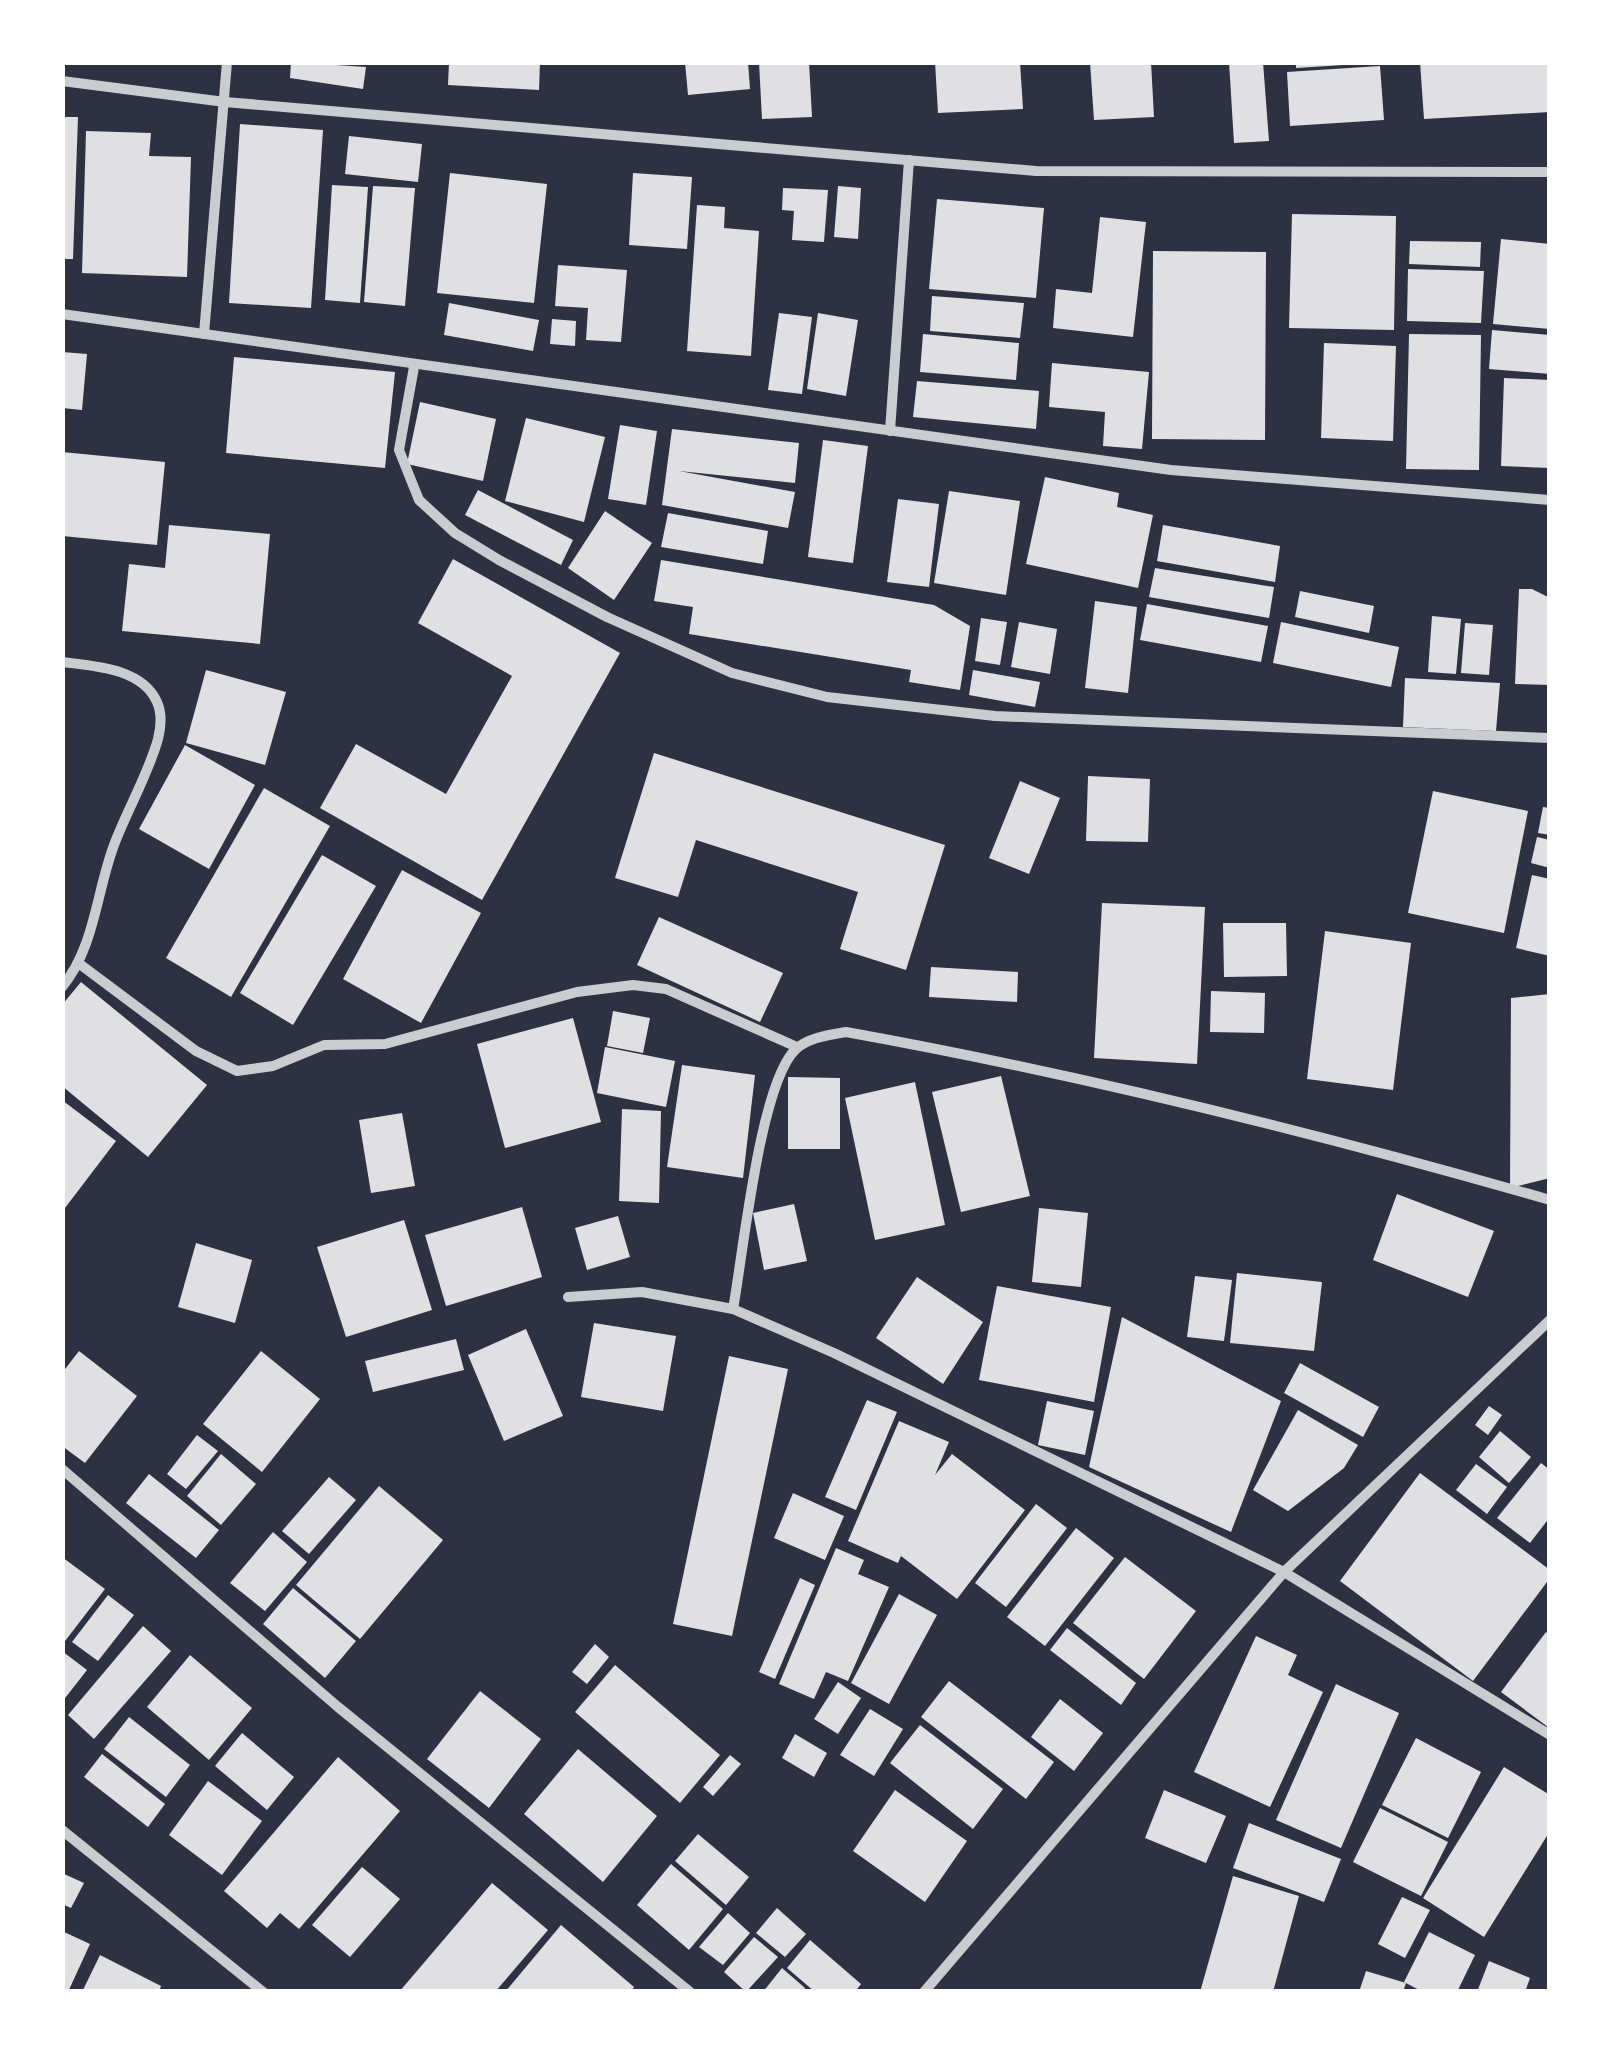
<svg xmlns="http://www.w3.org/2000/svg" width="1612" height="2054" font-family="Commissioner,sans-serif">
	<rect width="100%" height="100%" fill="#2d3142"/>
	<g fill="#e0e0e3">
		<polygon points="291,62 366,67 363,89 290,78"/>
		<polygon points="449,62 540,62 539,90 448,85"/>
		<polygon points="685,62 748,62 750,89 688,95"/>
		<polygon points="759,62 809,62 812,117 762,119"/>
		<polygon points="935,62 1020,62 1023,109 938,113"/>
		<polygon points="1090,62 1151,62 1154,117 1094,120"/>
		<polygon points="1229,62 1263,62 1269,141 1234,143"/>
		<polygon points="1296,62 1343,62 1343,65 1296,68"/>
		<polygon points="1420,62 1549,62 1550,112 1424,119"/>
		<polygon points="1380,66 1384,120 1290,126 1287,72"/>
		<polygon points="62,117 78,117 73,259 62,259"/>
		<polygon points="240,124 323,130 311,308 229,303"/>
		<polygon points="86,131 151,133 149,156 191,157 187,277 82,273"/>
		<polygon points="349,136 422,144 418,182 345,174"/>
		<polygon points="450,173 547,184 534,303 437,293"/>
		<polygon points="633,173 692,177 687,249 629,245"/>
		<polygon points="332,185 368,187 360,303 325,300"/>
		<polygon points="373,186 415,188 405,306 364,302"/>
		<polygon points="838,186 861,188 858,239 834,237"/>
		<polygon points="783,188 828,190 824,242 792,240 794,211 782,210"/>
		<polygon points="937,199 1044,208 1036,298 929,289"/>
		<polygon points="697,205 725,207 724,228 759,231 751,356 687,351"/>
		<polygon points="1292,214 1396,216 1394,330 1289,328"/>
		<polygon points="1100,217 1146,222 1133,337 1053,328 1056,289 1092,293"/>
		<polygon points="1501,239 1550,244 1550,329 1493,324"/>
		<polygon points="1410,241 1481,242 1480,267 1409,264"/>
		<polygon points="1153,251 1266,252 1265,440 1152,439"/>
		<polygon points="558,265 627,270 621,342 586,340 588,308 555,306"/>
		<polygon points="1408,269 1484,271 1481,323 1407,321"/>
		<polygon points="932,296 1024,303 1020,338 930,331"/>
		<polygon points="449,303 539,320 533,351 444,335"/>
		<polygon points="779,313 812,317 802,394 768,390"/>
		<polygon points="818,313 858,320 846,396 807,389"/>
		<polygon points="552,319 576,321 575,346 550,344"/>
		<polygon points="1492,330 1550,335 1550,374 1489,369"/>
		<polygon points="923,334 1019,343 1016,380 920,372"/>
		<polygon points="1409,334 1481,335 1479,470 1406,469"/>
		<polygon points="1324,343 1396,346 1393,441 1321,438"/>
		<polygon points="62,352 87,354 82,410 62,408"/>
		<polygon points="234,357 395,372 385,468 226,453"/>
		<polygon points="1052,363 1149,372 1142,449 1103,446 1105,412 1049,407"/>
		<polygon points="1504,378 1550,380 1550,468 1501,466"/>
		<polygon points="917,381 1039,391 1036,429 913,417"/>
		<polygon points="420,402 496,419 483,481 407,464"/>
		<polygon points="526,418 605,437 584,522 505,501"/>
		<polygon points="620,425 657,431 646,505 608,499"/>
		<polygon points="672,429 799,443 795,483 679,471 795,492 788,528 662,505"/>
		<polygon points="823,440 868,446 853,563 808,557"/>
		<polygon points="62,452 165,462 157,545 62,536"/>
		<polygon points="1045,477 1119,493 1117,507 1153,515 1138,588 1026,564"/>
		<polygon points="478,490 573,540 561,565 465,515"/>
		<polygon points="949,491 1020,501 1006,595 934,583"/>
		<polygon points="898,499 939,504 929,587 887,582"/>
		<polygon points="605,511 652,543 614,600 568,568"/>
		<polygon points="668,513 768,531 763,564 661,547"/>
		<polygon points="169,525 270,534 260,644 122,631 129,564 165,568"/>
		<polygon points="1163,525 1280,546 1275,582 1157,561"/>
		<polygon points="453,559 620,653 482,900 320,808 356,744 446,794 512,676 418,623"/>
		<polygon points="661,560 934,605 970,626 960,690 909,682 911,670 689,634 693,607 654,601"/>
		<polygon points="1155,568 1274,587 1269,618 1149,597"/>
		<polygon points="1519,589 1532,589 1550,598 1550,685 1515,684"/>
		<polygon points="1300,591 1374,606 1369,633 1295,617"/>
		<polygon points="1095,601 1137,607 1128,693 1085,688"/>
		<polygon points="1147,604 1268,626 1261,662 1140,640"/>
		<polygon points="1432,616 1461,619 1456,674 1428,672"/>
		<polygon points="981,618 1007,622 1000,665 975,661"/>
		<polygon points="1019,622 1057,629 1050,674 1011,667"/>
		<polygon points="1281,622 1399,647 1391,687 1273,663"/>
		<polygon points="1465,623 1493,625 1489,675 1461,673"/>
		<polygon points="206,670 286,692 265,765 186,743"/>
		<polygon points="973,670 1040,682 1035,707 969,695"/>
		<polygon points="1405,678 1500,683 1496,731 1403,727"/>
		<polygon points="185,745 255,785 209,869 139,829"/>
		<polygon points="654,753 945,845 906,970 840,949 858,892 696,840 678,897 615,878"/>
		<polygon points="1088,776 1150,779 1148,842 1086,841"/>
		<polygon points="1020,781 1060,798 1029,874 989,858"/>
		<polygon points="264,788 330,826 231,997 166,958"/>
		<polygon points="1433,791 1528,811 1504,933 1408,913"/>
		<polygon points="1543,807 1550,808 1550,835 1538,833"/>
		<polygon points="1537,837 1550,840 1550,868 1531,863"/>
		<polygon points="322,855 376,886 293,1025 240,993"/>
		<polygon points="402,870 481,913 421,1023 343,979"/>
		<polygon points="1532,875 1550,879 1550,956 1516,948"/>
		<polygon points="1102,903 1205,907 1197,1064 1094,1058"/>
		<polygon points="659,917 783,973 760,1022 637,965"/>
		<polygon points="1223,923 1286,923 1287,976 1224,977"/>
		<polygon points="1325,931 1411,943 1393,1090 1307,1079"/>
		<polygon points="931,967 1018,972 1017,1002 929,997"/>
		<polygon points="81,982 207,1085 148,1157 62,1086 62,1005"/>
		<polygon points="1211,991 1265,993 1264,1033 1210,1032"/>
		<polygon points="1550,994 1550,1178 1510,1188 1511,998"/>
		<polygon points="613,1011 650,1018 643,1053 607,1046"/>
		<polygon points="573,1018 601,1122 505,1148 477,1044"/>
		<polygon points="605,1047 675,1061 666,1107 597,1093"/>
		<polygon points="682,1065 755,1075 743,1178 667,1167"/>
		<polygon points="1001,1076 1030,1196 961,1212 932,1092"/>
		<polygon points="788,1077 840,1078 840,1149 788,1149"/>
		<polygon points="915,1082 945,1225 875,1240 845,1098"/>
		<polygon points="62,1100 116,1141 65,1208 62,1205"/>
		<polygon points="622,1109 661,1111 659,1203 619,1201"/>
		<polygon points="402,1113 415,1186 371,1193 359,1120"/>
		<polygon points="1397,1194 1494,1231 1468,1297 1373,1260"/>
		<polygon points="794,1204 807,1261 764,1270 753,1213"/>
		<polygon points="522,1207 542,1277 446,1306 425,1235"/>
		<polygon points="1039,1208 1088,1213 1081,1287 1032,1282"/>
		<polygon points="618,1216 630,1257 587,1270 575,1228"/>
		<polygon points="404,1220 432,1310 346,1337 317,1247"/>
		<polygon points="196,1243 252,1260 235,1323 178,1307"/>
		<polygon points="1237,1273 1322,1282 1314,1351 1230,1343"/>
		<polygon points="1195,1276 1232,1280 1224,1341 1187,1337"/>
		<polygon points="917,1277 983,1322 943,1384 876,1338"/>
		<polygon points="997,1286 1111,1307 1094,1402 979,1380"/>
		<polygon points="1122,1317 1281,1401 1231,1532 1089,1467"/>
		<polygon points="594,1323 676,1336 663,1411 581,1397"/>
		<polygon points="526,1329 563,1416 504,1441 468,1355"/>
		<polygon points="456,1339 464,1370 373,1392 365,1361"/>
		<polygon points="79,1351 137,1396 85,1463 62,1446 62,1373"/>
		<polygon points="261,1351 320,1399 262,1472 203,1424"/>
		<polygon points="729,1356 788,1369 732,1636 673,1624"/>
		<polygon points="1300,1363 1379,1407 1363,1437 1284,1393"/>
		<polygon points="867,1400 897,1412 856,1510 825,1497"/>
		<polygon points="1047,1401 1094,1411 1085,1455 1038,1445"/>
		<polygon points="1489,1406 1502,1415 1488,1435 1475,1425"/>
		<polygon points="1298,1410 1358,1445 1344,1468 1288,1511 1253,1490"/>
		<polygon points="899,1421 949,1442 935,1475 952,1454 1025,1510 957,1599 901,1556 898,1563 848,1541"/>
		<polygon points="1500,1431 1531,1457 1509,1483 1479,1457"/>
		<polygon points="197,1435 218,1451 186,1489 167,1474"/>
		<polygon points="221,1454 256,1484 221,1525 187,1496"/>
		<polygon points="1541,1463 1550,1470 1550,1517 1530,1543 1497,1518"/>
		<polygon points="1476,1464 1507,1487 1487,1514 1456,1490"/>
		<polygon points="1420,1473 1550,1570 1550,1578 1473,1681 1340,1581"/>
		<polygon points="149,1474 219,1530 196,1558 126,1503"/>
		<polygon points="329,1477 356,1500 309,1554 282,1531"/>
		<polygon points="379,1486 443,1540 360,1639 296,1585"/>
		<polygon points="793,1493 844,1516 825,1560 774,1538"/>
		<polygon points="1036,1504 1067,1528 1006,1607 975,1583"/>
		<polygon points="1076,1528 1114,1558 1045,1646 1007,1617"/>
		<polygon points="273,1532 307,1562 265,1611 230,1583"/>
		<polygon points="836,1548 864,1560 858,1574 889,1587 848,1681 826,1672 814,1699 779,1684"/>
		<polygon points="62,1557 105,1589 62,1645"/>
		<polygon points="1125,1557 1196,1611 1144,1679 1073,1623"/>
		<polygon points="800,1578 815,1585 775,1679 759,1672"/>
		<polygon points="293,1588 356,1641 325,1678 263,1624"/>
		<polygon points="899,1594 937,1615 889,1704 851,1683"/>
		<polygon points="108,1595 134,1615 98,1661 72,1642"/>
		<polygon points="143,1626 171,1651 94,1739 68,1715"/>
		<polygon points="1067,1628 1136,1683 1121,1705 1050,1650"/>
		<polygon points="1546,1632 1550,1635 1548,1727 1501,1692"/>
		<polygon points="1256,1636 1297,1655 1288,1675 1323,1692 1270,1807 1194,1772"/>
		<polygon points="595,1644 609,1657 587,1684 572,1672"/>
		<polygon points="62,1651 87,1670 62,1702"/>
		<polygon points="190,1655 252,1708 209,1760 147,1707"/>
		<polygon points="615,1665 720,1755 680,1803 575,1712"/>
		<polygon points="949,1681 1054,1762 1026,1799 921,1717"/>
		<polygon points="838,1682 861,1698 838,1734 814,1719"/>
		<polygon points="1336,1684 1399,1713 1341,1848 1276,1820"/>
		<polygon points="480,1691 541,1739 489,1808 427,1759"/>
		<polygon points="1060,1699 1103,1733 1074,1771 1031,1737"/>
		<polygon points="870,1709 903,1729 874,1776 840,1755"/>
		<polygon points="129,1717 190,1765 166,1797 104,1749"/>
		<polygon points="920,1725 1003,1789 973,1829 890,1763"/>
		<polygon points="242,1733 294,1777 267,1810 215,1766"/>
		<polygon points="795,1734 827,1753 814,1777 782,1758"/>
		<polygon points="1416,1738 1481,1772 1448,1838 1382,1805"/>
		<polygon points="578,1749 657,1816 603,1882 524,1814"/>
		<polygon points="102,1754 165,1804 148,1827 84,1777"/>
		<polygon points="730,1755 741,1764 713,1796 703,1787"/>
		<polygon points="338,1757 400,1811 299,1929 280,1913 267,1928 224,1891"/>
		<polygon points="1504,1767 1550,1795 1550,1831 1484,1937 1423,1898"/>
		<polygon points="208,1781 262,1821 222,1875 169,1835"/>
		<polygon points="895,1790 967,1841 925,1902 853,1851"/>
		<polygon points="1164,1790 1226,1816 1206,1863 1145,1838"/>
		<polygon points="1380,1808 1448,1842 1421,1896 1353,1862"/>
		<polygon points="1249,1823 1341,1859 1324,1902 1233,1868"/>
		<polygon points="698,1834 749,1877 726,1905 675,1861"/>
		<polygon points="671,1864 723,1909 689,1950 637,1905"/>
		<polygon points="362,1867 400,1899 350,1957 312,1925"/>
		<polygon points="62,1873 84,1883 71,1908 62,1904"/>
		<polygon points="1233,1876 1299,1896 1273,1992 1200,1992"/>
		<polygon points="492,1883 548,1930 495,1992 399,1992"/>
		<polygon points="1402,1897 1430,1910 1405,1958 1378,1944"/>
		<polygon points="777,1908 806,1934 785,1957 756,1933"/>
		<polygon points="728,1913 750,1933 723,1965 699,1947"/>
		<polygon points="561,1925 634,1987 631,1992 505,1992"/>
		<polygon points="62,1931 90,1944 68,1992 62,1992"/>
		<polygon points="1429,1932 1475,1955 1457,1992 1423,1992 1404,1982"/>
		<polygon points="754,1937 778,1957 746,1992 724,1972"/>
		<polygon points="810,1940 861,1984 855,1992 815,1992 787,1968"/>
		<polygon points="100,1955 161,1986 159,1992 82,1992"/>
		<polygon points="1489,1961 1530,1978 1525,1992 1477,1992"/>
		<polygon points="782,1968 805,1988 802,1992 763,1992"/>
		<polygon points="1366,1971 1406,1983 1403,1992 1359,1992"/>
	</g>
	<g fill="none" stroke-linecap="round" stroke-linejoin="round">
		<g stroke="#caccd0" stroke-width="10">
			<polyline points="62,81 225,102 1036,171 1550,172"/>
			<polyline points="62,314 1171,470 1550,500"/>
			<polyline points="204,334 227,62"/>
			<polyline points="414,367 399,450 419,500 455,533 499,560 607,617 732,673 827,697 995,716 1550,738"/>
			<polyline points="890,431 909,160"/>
			<path d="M62 662C94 666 142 668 157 702 162 713 161 727 158 739 148 775 127 810 114 845 96 893 95 947 62 987"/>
			<polyline points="81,965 196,1051 237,1071 273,1066 324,1045 385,1044 577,992 633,985 666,989 797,1047"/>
			<polyline points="568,1297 642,1292 733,1309 834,1353 1284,1572 1550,1735"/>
			<path d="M733 1309C743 1255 760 1082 796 1049 809 1037 830 1035 846 1032 1085 1075 1317 1133 1550 1200"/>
			<polyline points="62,1469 338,1707 690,1992"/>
			<polyline points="62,1830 263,1992"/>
			<polyline points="924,1992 1284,1572 1550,1320"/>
		</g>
	</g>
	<rect width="1612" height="2054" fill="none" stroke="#ffffff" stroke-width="130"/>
</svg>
